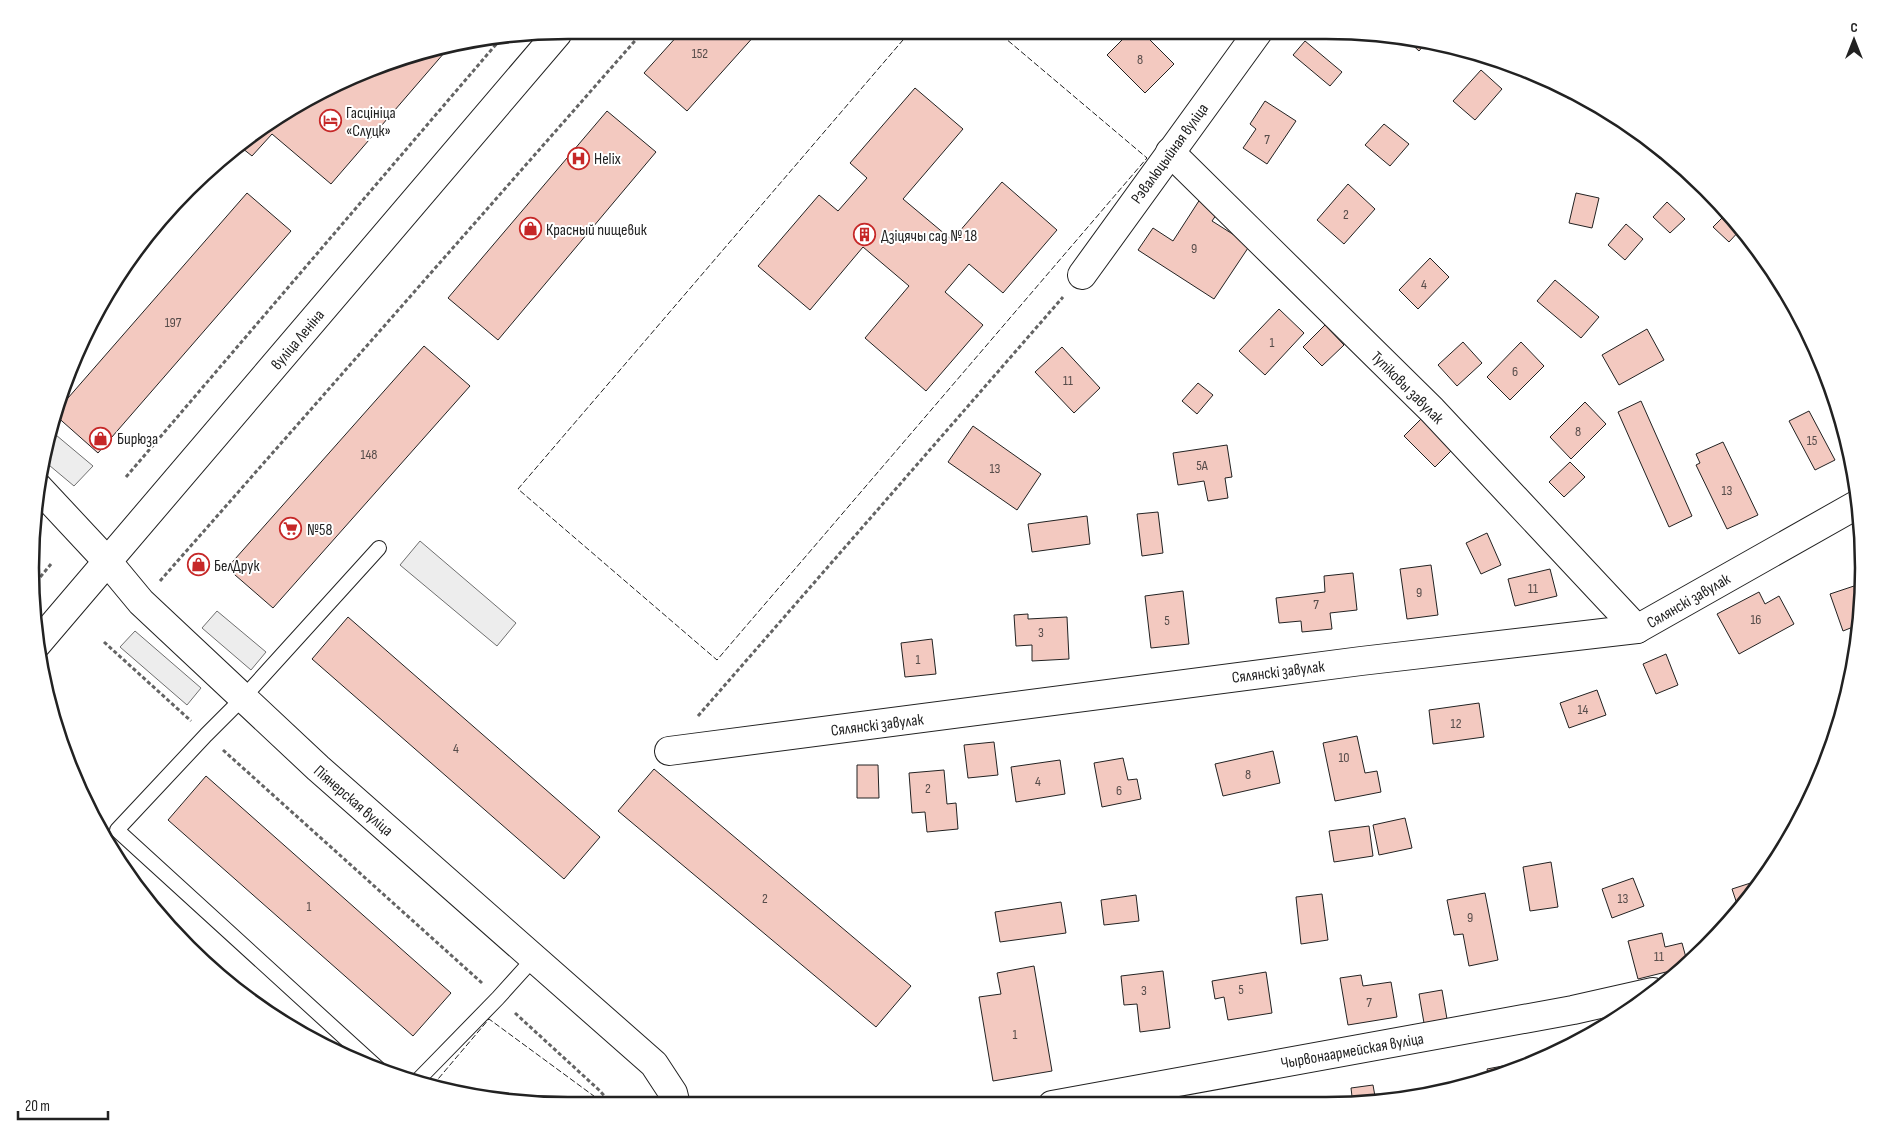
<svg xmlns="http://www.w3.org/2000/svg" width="1894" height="1136" font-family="'Sofia Sans Condensed',sans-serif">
	<rect width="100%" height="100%" fill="#fff"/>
	<g fill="#ededed" stroke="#6f6f6f">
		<polygon points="50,430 93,466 74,486 43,460"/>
		<polygon points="420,541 516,623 497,646 400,565"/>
		<polygon points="217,611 266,652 251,670 202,628"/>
		<polygon points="135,631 201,688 187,705 120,647"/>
	</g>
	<g fill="#f3c9c0" stroke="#222">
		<polygon points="1130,32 1142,32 1174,64 1145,93 1107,55"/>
		<polygon points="1213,32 1227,32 1223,38"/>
		<polygon points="679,34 756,34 687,111 644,73"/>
		<polygon points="1407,40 1425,44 1419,51"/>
		<polygon points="1305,41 1342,72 1330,86 1293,55"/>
		<polygon points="451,45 331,184 272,134 252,156 237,144 298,105 300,107 306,100 330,86 395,58"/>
		<polygon points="1481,70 1502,89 1475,120 1453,101"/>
		<polygon points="1546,82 1572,95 1569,99"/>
		<polygon points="915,88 963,129 903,199 952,240 1002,182 1057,230 1003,293 969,264 945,292 983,325 926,391 865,338 909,286 863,247 810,310 758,266 819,195 838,211 867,178 850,163"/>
		<polygon points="1265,101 1296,121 1267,164 1243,148 1256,129 1250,124"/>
		<polygon points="607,111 656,152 498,340 448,298"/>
		<polygon points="1384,124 1409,144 1390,166 1365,145"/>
		<polygon points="1645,137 1665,154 1660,159 1641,141"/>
		<polygon points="1693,176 1708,190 1703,195 1688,181"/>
		<polygon points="1348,184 1375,209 1344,244 1317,220"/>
		<polygon points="247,193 291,231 98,453 54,414"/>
		<polygon points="1204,193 1223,205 1212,221 1250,245 1214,299 1138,250 1153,228 1173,241"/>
		<polygon points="1576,193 1599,198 1592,228 1569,223"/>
		<polygon points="1667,202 1685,219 1670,233 1653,217"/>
		<polygon points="1727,213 1741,229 1729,242 1713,227"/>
		<polygon points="1626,224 1643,239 1625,260 1608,245"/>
		<polygon points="1430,258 1449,277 1418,309 1399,290"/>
		<polygon points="1555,280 1599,317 1581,338 1537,301"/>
		<polygon points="1279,309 1304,333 1265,375 1239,351"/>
		<polygon points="1325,325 1344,345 1322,366 1303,347"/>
		<polygon points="1647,329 1664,360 1619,385 1602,355"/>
		<polygon points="1809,337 1818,352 1817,354 1805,340"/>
		<polygon points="1463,342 1482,363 1457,386 1438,365"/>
		<polygon points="1521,342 1544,366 1510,400 1487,377"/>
		<polygon points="424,346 470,386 273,608 227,568"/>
		<polygon points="1062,347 1100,388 1074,413 1035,372"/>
		<polygon points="1198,383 1213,395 1197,414 1182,401"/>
		<polygon points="1641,401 1692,516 1669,527 1618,412"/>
		<polygon points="1585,402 1606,424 1571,459 1550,437"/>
		<polygon points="1809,411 1835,460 1815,470 1789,421"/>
		<polygon points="1424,416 1455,447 1435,467 1404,436"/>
		<polygon points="973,426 1041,474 1017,510 948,462"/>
		<polygon points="1723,442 1758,515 1727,529 1696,465 1700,463 1696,454"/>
		<polygon points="1227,445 1232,477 1225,478 1228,498 1208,501 1204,481 1178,485 1173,453"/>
		<polygon points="1570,462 1585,477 1564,497 1549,482"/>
		<polygon points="1158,512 1163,553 1142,556 1137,514"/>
		<polygon points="1087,516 1090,544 1032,552 1028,524"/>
		<polygon points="1487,533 1501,565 1481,574 1466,543"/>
		<polygon points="1431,565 1438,615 1407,619 1400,569"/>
		<polygon points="1550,569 1557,596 1515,606 1508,579"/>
		<polygon points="1353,573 1357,610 1330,613 1332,629 1302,632 1301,621 1279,623 1276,598 1325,592 1324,576"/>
		<polygon points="1863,583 1858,625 1843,631 1830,594"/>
		<polygon points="1183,591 1189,644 1151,648 1145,596"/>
		<polygon points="1759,592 1765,604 1779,596 1794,624 1739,654 1717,614"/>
		<polygon points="1028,614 1028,619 1067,617 1069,659 1032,661 1032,645 1016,646 1014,615"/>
		<polygon points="348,617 600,837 564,879 312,659"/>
		<polygon points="932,639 936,674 905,677 901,643"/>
		<polygon points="1666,654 1678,685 1656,694 1643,664"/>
		<polygon points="1597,690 1606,715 1569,728 1560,703"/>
		<polygon points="1479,703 1484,737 1433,744 1429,710"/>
		<polygon points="1357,736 1365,773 1377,771 1381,792 1335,801 1323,743"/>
		<polygon points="994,742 998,775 968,778 964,745"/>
		<polygon points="1273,751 1280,783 1223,796 1215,764"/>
		<polygon points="1123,758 1128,780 1137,779 1141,799 1102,807 1094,763"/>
		<polygon points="1060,760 1065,794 1016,802 1011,767"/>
		<polygon points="857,765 878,765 879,798 857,798"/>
		<polygon points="654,769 911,986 876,1027 618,811"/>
		<polygon points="944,770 947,804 956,803 958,829 927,832 925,812 912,813 909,773"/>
		<polygon points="206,776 451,993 413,1036 168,820"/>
		<polygon points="1405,818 1412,848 1379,855 1373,825"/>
		<polygon points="1369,826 1373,856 1334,862 1329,831"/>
		<polygon points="1551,862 1558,907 1530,911 1523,867"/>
		<polygon points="1633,878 1644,906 1612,918 1602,889"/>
		<polygon points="1763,879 1738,907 1732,889"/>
		<polygon points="1485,893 1498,960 1469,966 1463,934 1454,935 1447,900"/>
		<polygon points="1322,894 1328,940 1301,944 1296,897"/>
		<polygon points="1136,895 1139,921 1104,925 1101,900"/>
		<polygon points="1061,902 1066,933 1000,942 995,912"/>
		<polygon points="1662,933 1665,947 1682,943 1688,965 1686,967 1638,979 1628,941"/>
		<polygon points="1034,966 1052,1071 993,1081 979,997 1001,994 997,973"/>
		<polygon points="1163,971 1170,1028 1140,1032 1137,1004 1124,1005 1121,976"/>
		<polygon points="1266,972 1272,1013 1228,1020 1224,997 1215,999 1212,981"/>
		<polygon points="1361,975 1363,986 1391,982 1397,1017 1348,1025 1340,978"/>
		<polygon points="1442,990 1447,1019 1424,1023 1419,994"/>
		<polygon points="1518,1063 1519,1065 1489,1078 1487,1069"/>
		<polygon points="1373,1085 1376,1102 1353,1105 1351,1088"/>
		<polygon points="1252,1097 1253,1105 1207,1105"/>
	</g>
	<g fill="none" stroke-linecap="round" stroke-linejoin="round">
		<defs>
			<g id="service">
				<polyline points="379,548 242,699 206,735 117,830 380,1070"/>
				<polyline points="416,1082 498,998 535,957"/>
			</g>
			<g id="minor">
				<polyline points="1170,152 1432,410 1637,629"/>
				<polyline points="1082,275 1258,32"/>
				<polyline points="37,486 107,561"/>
				<polyline points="669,751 1361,661 1637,629 1858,504"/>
				<polyline points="1052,1105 1573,1010 1653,992"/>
			</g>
			<polyline id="tertiary" points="107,561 141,602 318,768 654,1064 673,1093 676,1105"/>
			<polyline id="secondary" points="37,644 557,34"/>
		</defs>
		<use href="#service" stroke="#222" stroke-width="16"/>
		<use href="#minor" stroke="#222" stroke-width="30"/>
		<use href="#tertiary" stroke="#222" stroke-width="30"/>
		<use href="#secondary" stroke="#222" stroke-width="30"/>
		<g stroke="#646464" stroke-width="3" stroke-dasharray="4 2.5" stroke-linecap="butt">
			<polyline points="126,477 504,35"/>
			<polyline points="160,581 641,34"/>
			<polyline points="32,587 51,564"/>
			<polyline points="104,642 191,721"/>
			<polyline points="698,716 1063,297"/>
			<polyline points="223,750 482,983"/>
			<polyline points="515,1013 599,1090 613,1105"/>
		</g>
		<use href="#service" stroke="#fff" stroke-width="14"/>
		<use href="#minor" stroke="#fff" stroke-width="28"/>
		<use href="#tertiary" stroke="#fff" stroke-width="28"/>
		<use href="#secondary" stroke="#fff" stroke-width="28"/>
		<g stroke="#222" stroke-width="1" stroke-dasharray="6 2.5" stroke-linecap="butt">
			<polyline points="909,33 518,489 717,660 1147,158 999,33"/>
			<polyline points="433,1085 489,1019 602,1102 603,1105"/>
		</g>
	</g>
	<defs>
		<symbol id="hotel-ring" viewBox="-11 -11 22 22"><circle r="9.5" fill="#fff" stroke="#c62828" stroke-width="1.5"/><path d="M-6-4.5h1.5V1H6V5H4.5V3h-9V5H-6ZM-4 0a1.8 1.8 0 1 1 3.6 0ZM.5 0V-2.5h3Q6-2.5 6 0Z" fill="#c62828"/></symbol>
		<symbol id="hospital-ring" viewBox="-11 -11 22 22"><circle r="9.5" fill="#fff" stroke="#c62828" stroke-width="1.5"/><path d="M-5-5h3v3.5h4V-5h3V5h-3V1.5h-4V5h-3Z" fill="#c62828"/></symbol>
		<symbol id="shop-ring" viewBox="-11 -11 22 22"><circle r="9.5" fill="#fff" stroke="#c62828" stroke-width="1.5"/><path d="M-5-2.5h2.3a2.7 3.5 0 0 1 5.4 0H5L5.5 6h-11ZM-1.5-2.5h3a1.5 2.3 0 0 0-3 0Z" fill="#c62828"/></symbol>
		<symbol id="building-ring" viewBox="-11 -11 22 22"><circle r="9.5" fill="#fff" stroke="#c62828" stroke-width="1.5"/><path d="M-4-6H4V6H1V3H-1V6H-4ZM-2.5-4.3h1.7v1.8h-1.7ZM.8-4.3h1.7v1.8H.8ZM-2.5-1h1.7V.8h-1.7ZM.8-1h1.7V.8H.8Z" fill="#c62828"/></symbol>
		<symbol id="supermarket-ring" viewBox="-11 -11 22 22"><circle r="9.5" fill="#fff" stroke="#c62828" stroke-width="1.5"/><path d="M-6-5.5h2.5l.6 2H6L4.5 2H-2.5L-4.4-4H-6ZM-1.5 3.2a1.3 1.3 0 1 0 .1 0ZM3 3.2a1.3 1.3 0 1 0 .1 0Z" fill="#c62828"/></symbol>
	</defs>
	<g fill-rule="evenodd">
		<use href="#hotel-ring" x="318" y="108" width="25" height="25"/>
		<use href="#hospital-ring" x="566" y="146" width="25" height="25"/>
		<use href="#shop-ring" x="518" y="216" width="25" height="25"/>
		<use href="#building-ring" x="852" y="222" width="25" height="25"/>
		<use href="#shop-ring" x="88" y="426" width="25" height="25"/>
		<use href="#supermarket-ring" x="278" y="516" width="25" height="25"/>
		<use href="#shop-ring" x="186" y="552" width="25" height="25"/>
	</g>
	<g text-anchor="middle" stroke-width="4" stroke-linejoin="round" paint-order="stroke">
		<g font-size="14" fill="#564c4a">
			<text x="700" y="58">152</text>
			<text x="1140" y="64">8</text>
			<text x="1267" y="144">7</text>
			<text x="1346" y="219">2</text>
			<text x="1194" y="253">9</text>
			<text x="1424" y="289">4</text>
			<text x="173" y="327">197</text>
			<text x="1272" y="347">1</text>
			<text x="1515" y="376">6</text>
			<text x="1068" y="385">11</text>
			<text x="1578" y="436">8</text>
			<text x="1812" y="445">15</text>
			<text x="369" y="459">148</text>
			<text x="1202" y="470">5А</text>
			<text x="995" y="473">13</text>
			<text x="1727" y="495">13</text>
			<text x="1533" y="593">11</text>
			<text x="1419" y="597">9</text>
			<text x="1316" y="609">7</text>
			<text x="1756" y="624">16</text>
			<text x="1167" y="625">5</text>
			<text x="1041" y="637">3</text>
			<text x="918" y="664">1</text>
			<text x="1583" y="714">14</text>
			<text x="1456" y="728">12</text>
			<text x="456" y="753">4</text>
			<text x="1344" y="762">10</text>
			<text x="1248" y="779">8</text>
			<text x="1038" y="786">4</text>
			<text x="928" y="793">2</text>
			<text x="1119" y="795">6</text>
			<text x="765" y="903">2</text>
			<text x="1623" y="903">13</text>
			<text x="309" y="911">1</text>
			<text x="1470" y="922">9</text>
			<text x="1659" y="961">11</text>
			<text x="1241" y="994">5</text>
			<text x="1144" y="995">3</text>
			<text x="1369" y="1007">7</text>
			<text x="1015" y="1039">1</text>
		</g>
		<g font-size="16" fill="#222" stroke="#fff" text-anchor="start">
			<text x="346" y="118">Гасцініца<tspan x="346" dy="18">«Слуцк»</tspan></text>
			<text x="594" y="164">Helix</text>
			<text x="546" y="235">Красный пищевик</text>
			<text x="881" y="241">Дзіцячы сад № 18</text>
			<text x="117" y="444">Бирюза</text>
			<text x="307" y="535">№58</text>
			<text x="214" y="571">БелДрук</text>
		</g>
		<g font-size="16" fill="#222" stroke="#fff">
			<text transform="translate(1169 153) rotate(-54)" y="6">Рэвалюцыйная вуліца</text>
			<text transform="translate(297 339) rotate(-50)" y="6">вуліца Леніна</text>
			<text transform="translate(1408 387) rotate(45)" y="6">Тупіковы завулак</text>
			<text transform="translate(1688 600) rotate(-30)" y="6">Сялянскі завулак</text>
			<text transform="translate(1278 671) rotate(-7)" y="6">Сялянскі завулак</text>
			<text transform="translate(877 724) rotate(-7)" y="6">Сялянскі завулак</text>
			<text transform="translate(354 800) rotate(41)" y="6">Піянерская вуліца</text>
			<text transform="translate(1352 1050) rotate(-10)" y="6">Чырвонаармейская вуліца</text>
		</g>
	</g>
	<path d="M0 0H1894V1136H0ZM568 39H1326A529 529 0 0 1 1855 568V568A529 529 0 0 1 1326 1097H568A529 529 0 0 1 39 568V568A529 529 0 0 1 568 39Z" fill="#fff" fill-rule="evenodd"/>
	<path fill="none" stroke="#222" stroke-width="2.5" d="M568 39H1326A529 529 0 0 1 1855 568V568A529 529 0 0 1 1326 1097H568A529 529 0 0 1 39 568V568A529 529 0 0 1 568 39Z"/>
	<g transform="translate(1854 40)" stroke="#ffffff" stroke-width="4" paint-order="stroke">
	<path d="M0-4L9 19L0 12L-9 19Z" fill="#222222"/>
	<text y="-8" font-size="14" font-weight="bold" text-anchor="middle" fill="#222222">С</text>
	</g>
	<path d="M18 1111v8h90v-8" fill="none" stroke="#222222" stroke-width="2.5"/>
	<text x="25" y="1111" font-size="15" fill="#222222" stroke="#ffffff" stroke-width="4" paint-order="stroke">20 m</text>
</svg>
